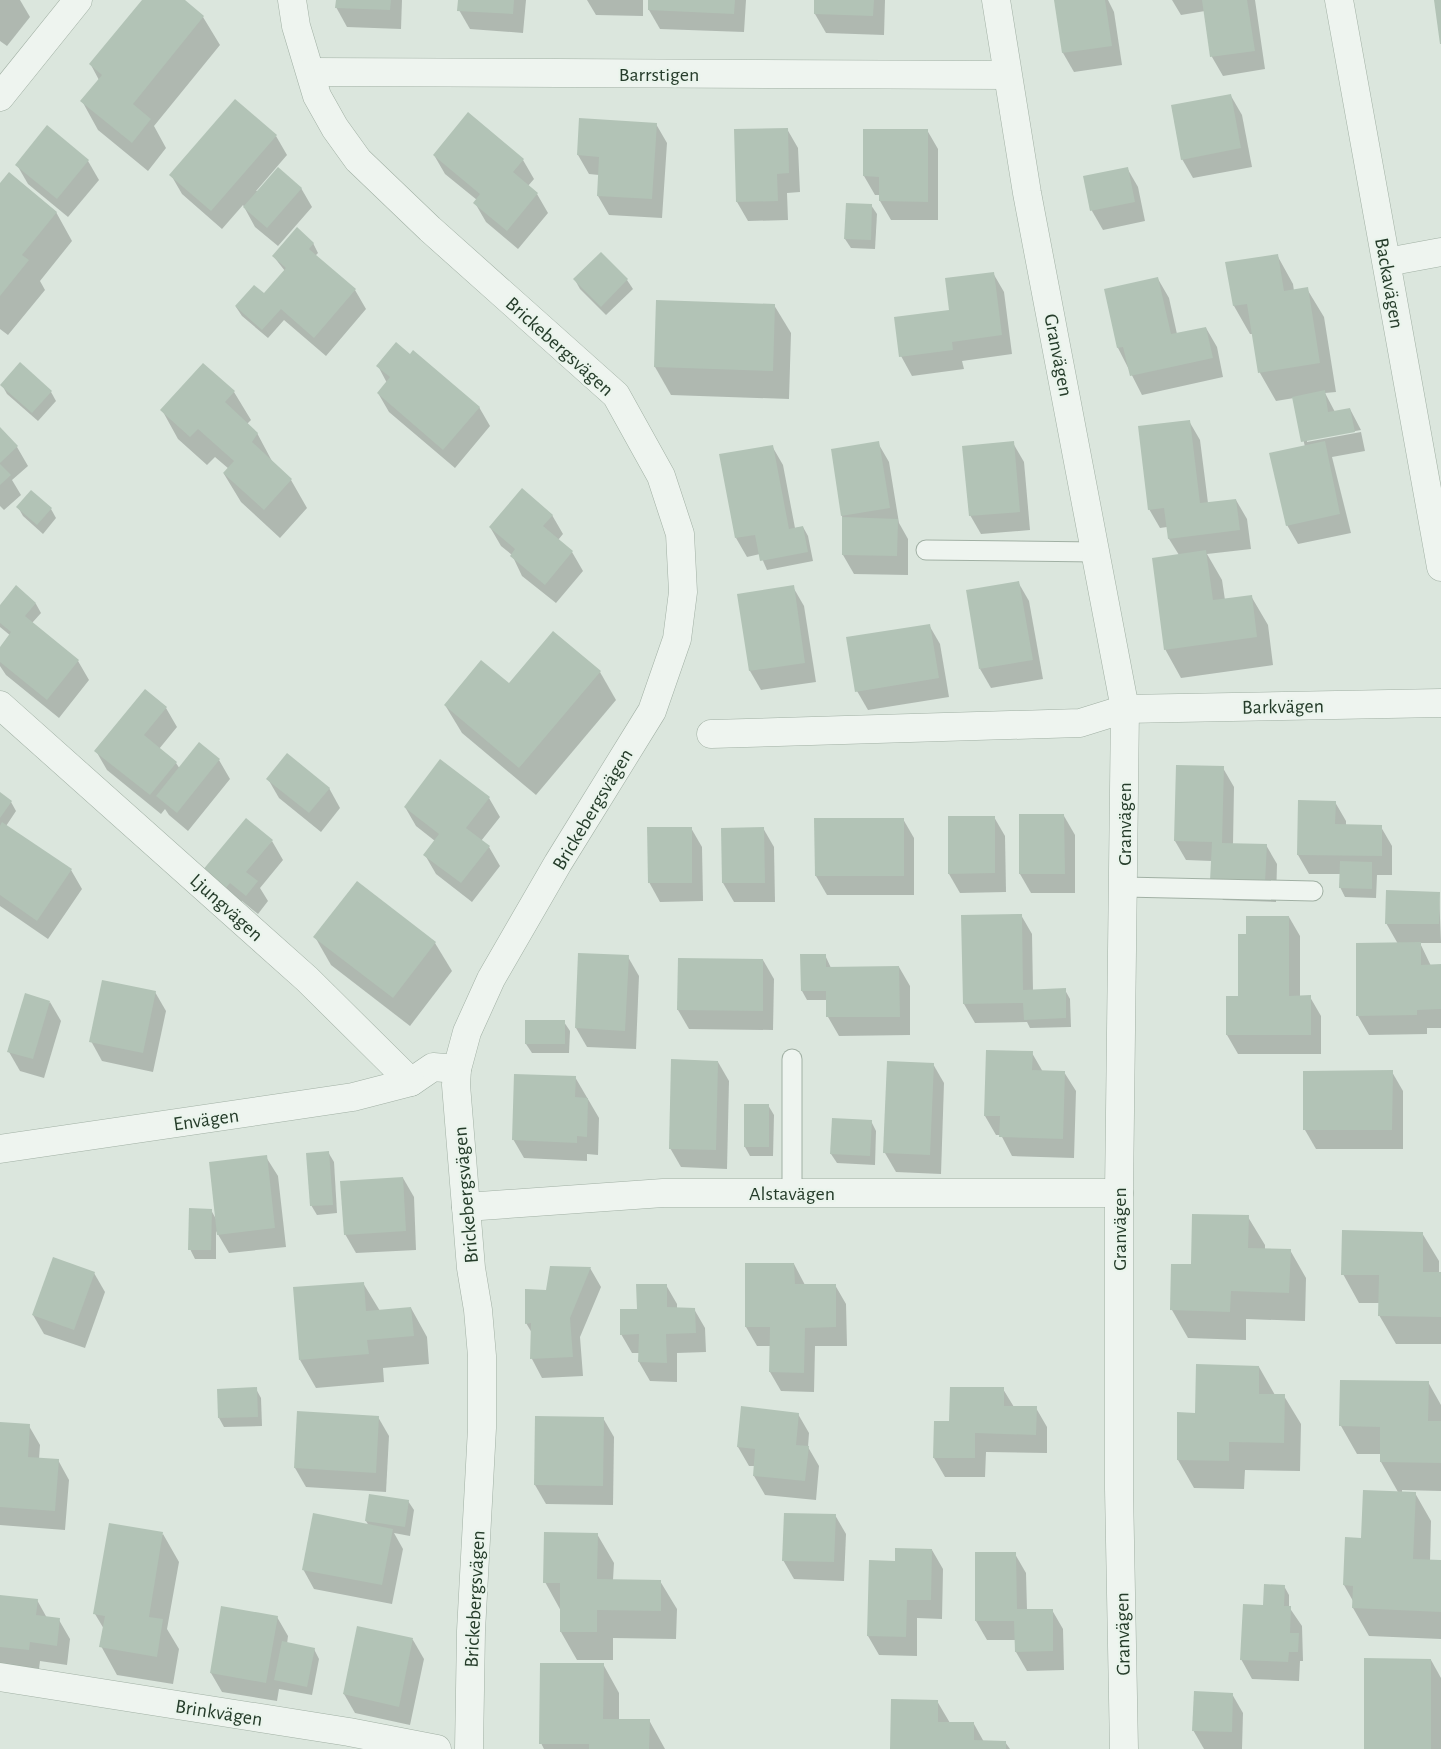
<svg xmlns="http://www.w3.org/2000/svg" width="1441" height="1749" font-family="'Alegreya Sans',sans-serif">
	<rect width="100%" height="100%" fill="#dbe6dd"/>
	<g fill="#0003">
		<polygon points="0,0 20,0 30,17 7,46 0,41"/>
		<polygon points="144,0 183,0 203,17 220,45 154,126 166,148 148,171 98,130 82,101 99,80 91,65"/>
		<polygon points="337,0 402,0 401,29 347,27 336,7"/>
		<polygon points="460,0 526,0 523,33 470,29 459,10"/>
		<polygon points="587,0 643,0 643,16 596,15"/>
		<polygon points="650,0 746,0 744,32 660,29 649,10"/>
		<polygon points="816,0 885,0 884,35 826,33 815,14"/>
		<polygon points="1055,0 1108,0 1114,12 1122,65 1074,72 1063,53"/>
		<polygon points="1172,0 1255,0 1265,69 1223,76 1212,57 1205,11 1181,15"/>
		<polygon points="1231,96 1242,115 1252,167 1193,178 1182,159"/>
		<polygon points="468,114 523,160 534,179 528,186 537,194 548,213 518,249 486,222 475,203 477,200 445,174 434,155"/>
		<polygon points="656,124 667,143 662,218 609,215 598,196 599,175 589,174 578,155"/>
		<polygon points="787,129 798,148 800,192 787,193 788,220 748,221 737,202"/>
		<polygon points="864,130 927,130 938,149 938,220 891,220 880,201 880,195 875,195 864,176"/>
		<polygon points="276,136 287,155 256,191 301,188 312,207 278,246 255,227 243,205 222,229 182,194 171,175"/>
		<polygon points="88,161 99,180 68,217 28,184 17,165"/>
		<polygon points="1127,168 1138,187 1145,221 1103,230 1092,211 1085,177"/>
		<polygon points="0,185 56,212 72,241 40,281 45,290 8,335 0,329"/>
		<polygon points="871,205 877,214 875,249 851,248 845,239"/>
		<polygon points="313,243 318,253 315,256 355,290 366,309 326,356 284,320 268,338 242,316 236,307 268,299 285,271 274,257"/>
		<polygon points="601,254 627,280 633,289 606,315 580,289 575,280"/>
		<polygon points="1277,255 1293,284 1294,291 1307,289 1324,317 1336,392 1325,393 1335,412 1350,409 1361,430 1307,440 1307,442 1361,432 1365,451 1332,457 1351,533 1298,544 1287,525 1305,447 1294,398 1276,401 1260,373 1253,334 1250,334 1234,306 1227,263"/>
		<polygon points="993,273 1004,292 1012,354 962,361 964,369 912,376 901,356"/>
		<polygon points="1158,279 1169,298 1177,334 1206,328 1217,347 1223,377 1142,395 1118,348 1106,290"/>
		<polygon points="774,305 791,333 789,399 671,395 655,367"/>
		<polygon points="203,364 234,392 251,420 247,424 257,433 273,463 291,480 307,508 280,538 241,502 224,474 229,469 215,457 207,465 178,439 162,410"/>
		<polygon points="378,366 479,407 490,426 455,468 389,412 378,393 387,383"/>
		<polygon points="2,385 51,392 56,401 38,421 7,394"/>
		<polygon points="1189,421 1200,440 1208,503 1236,500 1247,519 1251,549 1207,554 1222,580 1225,600 1251,596 1268,625 1273,665 1181,678 1165,649 1179,555 1169,539 1167,527 1160,528 1149,509"/>
		<polygon points="0,428 17,447 28,466 12,480 21,495 4,510 0,506"/>
		<polygon points="878,443 889,462 899,523 908,539 908,575 854,574 843,555 842,515"/>
		<polygon points="1013,443 1024,462 1030,530 981,534 970,515"/>
		<polygon points="772,446 783,465 795,528 803,527 808,536 813,561 767,570 760,554 747,557 736,538"/>
		<polygon points="31,492 51,509 56,518 43,534 23,516 18,507"/>
		<polygon points="552,515 563,534 558,540 572,552 583,571 556,603 522,576 512,555 501,546 490,527"/>
		<polygon points="1018,582 1029,601 1043,679 991,688 980,669"/>
		<polygon points="16,587 36,604 41,613 32,623 78,661 89,680 59,718 6,675 0,666 0,650 11,636 0,627 0,607"/>
		<polygon points="793,587 804,606 816,682 761,690 750,671 738,595"/>
		<polygon points="929,625 940,644 949,697 868,710 857,691"/>
		<polygon points="600,672 616,700 536,795 462,733 445,705 509,685"/>
		<polygon points="145,691 166,708 177,727 159,749 176,763 180,769 219,760 230,779 188,831 169,815 165,809 161,814 107,770 96,751"/>
		<polygon points="1223,768 1234,787 1233,844 1266,845 1277,864 1276,902 1223,900 1212,881 1212,861 1186,860 1175,841"/>
		<polygon points="268,779 329,788 340,808 321,832 279,798"/>
		<polygon points="0,794 11,802 16,811 6,826 71,870 82,889 48,939 0,906"/>
		<polygon points="489,798 500,817 481,841 489,847 500,866 472,902 436,874 425,855 435,841 416,826 405,807"/>
		<polygon points="1335,802 1346,821 1346,826 1381,827 1392,846 1392,875 1377,875 1376,898 1345,897 1340,887 1341,874 1309,874 1298,855"/>
		<polygon points="1064,816 1075,835 1075,893 1031,893 1020,874"/>
		<polygon points="994,817 1005,836 1006,892 960,893 949,874"/>
		<polygon points="815,819 903,819 914,838 914,895 827,895 816,876"/>
		<polygon points="691,828 702,847 703,901 660,902 649,882"/>
		<polygon points="763,828 774,847 775,902 734,902 723,883 722,829"/>
		<polygon points="272,841 283,860 260,888 268,901 258,914 242,901 236,908 215,890"/>
		<polygon points="357,882 435,943 452,971 410,1026 331,965 315,937"/>
		<polygon points="1439,893 1441,943 1420,943 1431,966 1441,966 1441,1028 1427,1028 1427,1034 1369,1035 1358,1016 1398,944 1386,923"/>
		<polygon points="1021,915 1032,934 1033,991 1065,990 1070,999 1071,1027 1030,1028 1027,1022 975,1023 964,1004"/>
		<polygon points="1289,917 1300,936 1300,997 1310,997 1321,1016 1321,1054 1238,1054 1227,1035 1240,997 1247,935"/>
		<polygon points="579,954 628,957 639,976 636,1049 587,1047 576,1028"/>
		<polygon points="825,955 831,968 899,967 910,986 910,1035 839,1036 828,1017 828,1000 807,1000 802,991"/>
		<polygon points="763,960 774,979 773,1030 689,1029 678,1010"/>
		<polygon points="155,992 166,1011 153,1072 102,1061 91,1041"/>
		<polygon points="50,1002 61,1021 44,1078 20,1071 9,1052"/>
		<polygon points="564,1022 570,1031 569,1053 532,1053 526,1044"/>
		<polygon points="1032,1053 1043,1072 1064,1072 1076,1091 1074,1158 1012,1156 1001,1135 996,1135 985,1116"/>
		<polygon points="718,1062 729,1081 727,1169 681,1167 670,1148"/>
		<polygon points="933,1064 944,1083 941,1174 896,1172 885,1153"/>
		<polygon points="1392,1072 1403,1091 1403,1149 1316,1149 1305,1130"/>
		<polygon points="575,1077 599,1118 598,1155 587,1154 587,1161 524,1158 513,1139"/>
		<polygon points="768,1105 774,1115 773,1156 750,1156 745,1147"/>
		<polygon points="871,1121 876,1131 875,1165 837,1163 831,1154"/>
		<polygon points="328,1152 334,1162 337,1213 317,1215 311,1205"/>
		<polygon points="266,1157 278,1176 286,1247 229,1253 216,1231 216,1259 195,1259 190,1249 211,1210 216,1219"/>
		<polygon points="403,1178 414,1197 416,1250 356,1253 345,1234"/>
		<polygon points="1248,1217 1265,1245 1265,1250 1290,1250 1306,1278 1305,1321 1246,1319 1246,1340 1188,1338 1172,1310 1192,1265"/>
		<polygon points="1422,1233 1439,1261 1439,1273 1441,1273 1441,1344 1396,1344 1379,1315 1380,1303 1359,1303 1343,1274"/>
		<polygon points="794,1264 805,1285 835,1285 846,1304 847,1346 815,1346 814,1392 781,1391 770,1372 771,1346 757,1346 746,1327"/>
		<polygon points="590,1268 601,1287 580,1337 583,1376 542,1378 532,1359 532,1333 526,1323 547,1291"/>
		<polygon points="94,1273 105,1292 85,1348 44,1334 33,1315"/>
		<polygon points="363,1283 380,1311 411,1308 427,1337 429,1364 383,1368 384,1382 316,1388 300,1360"/>
		<polygon points="666,1285 677,1304 677,1309 694,1309 705,1328 706,1352 677,1353 677,1382 650,1381 639,1362 640,1353 632,1353 621,1334 638,1310"/>
		<polygon points="1259,1367 1275,1395 1284,1396 1301,1424 1300,1471 1245,1470 1244,1489 1194,1488 1178,1460 1196,1414"/>
		<polygon points="1428,1382 1441,1405 1441,1491 1402,1490 1402,1492 1415,1493 1431,1521 1430,1561 1441,1561 1441,1639 1369,1636 1353,1608 1353,1601 1344,1585 1362,1539 1398,1492 1381,1462 1381,1454 1357,1454 1341,1426"/>
		<polygon points="256,1389 261,1398 262,1426 224,1427 219,1418"/>
		<polygon points="1003,1389 1014,1407 1036,1408 1047,1427 1047,1453 986,1452 985,1477 945,1477 934,1458 950,1423"/>
		<polygon points="798,1414 809,1433 808,1447 819,1466 816,1500 765,1495 754,1476 755,1466 749,1466 738,1447"/>
		<polygon points="378,1417 389,1436 386,1492 306,1487 295,1468"/>
		<polygon points="603,1418 614,1437 613,1505 546,1504 535,1485"/>
		<polygon points="0,1424 29,1426 40,1445 39,1459 58,1460 69,1480 65,1530 0,1525"/>
		<polygon points="408,1501 414,1510 410,1536 394,1533 403,1549 392,1604 314,1589 303,1569 369,1526 366,1521"/>
		<polygon points="835,1515 846,1534 844,1581 794,1579 783,1560"/>
		<polygon points="163,1534 179,1562 167,1629 179,1649 173,1684 117,1675 101,1646 104,1629 95,1614"/>
		<polygon points="597,1534 614,1563 613,1580 660,1581 677,1609 676,1639 613,1638 613,1660 577,1660 561,1632 561,1611 545,1582"/>
		<polygon points="932,1550 943,1569 942,1619 917,1618 917,1656 879,1655 868,1636 896,1562"/>
		<polygon points="1015,1554 1026,1573 1027,1610 1052,1610 1063,1629 1064,1670 1027,1671 1016,1652 1016,1640 987,1640 976,1621"/>
		<polygon points="1284,1586 1289,1595 1289,1607 1302,1626 1303,1661 1300,1661 1299,1681 1252,1679 1241,1659"/>
		<polygon points="0,1596 37,1600 47,1618 59,1620 70,1639 67,1665 40,1661 39,1669 0,1664"/>
		<polygon points="277,1617 288,1636 287,1644 314,1649 319,1659 312,1695 279,1689 277,1701 222,1692 211,1673"/>
		<polygon points="358,1628 413,1640 424,1659 410,1725 355,1713 344,1694"/>
		<polygon points="1431,1660 1441,1678 1441,1749 1365,1749"/>
		<polygon points="603,1664 619,1693 619,1720 649,1720 665,1749 544,1749 541,1743"/>
		<polygon points="1232,1694 1243,1713 1242,1749 1204,1749 1193,1730"/>
		<polygon points="937,1701 950,1723 974,1724 984,1742 1005,1742 1010,1749 891,1749"/>
	</g>
	<g fill="#b2c3b6">
		<polygon points="142,0 185,0 204,16 133,104 151,119 132,143 80,101 102,75 89,64"/>
		<polygon points="336,0 391,0 390,10 335,8"/>
		<polygon points="458,0 514,0 513,14 457,11"/>
		<polygon points="648,0 735,0 734,14 648,10"/>
		<polygon points="814,0 874,0 873,16 814,14"/>
		<polygon points="1054,0 1105,0 1112,46 1062,53"/>
		<polygon points="1202,0 1247,0 1255,51 1210,57"/>
		<polygon points="1434,0 1441,0 1441,44 1440,44"/>
		<polygon points="1231,94 1241,148 1181,160 1171,105"/>
		<polygon points="235,99 277,135 211,211 169,175"/>
		<polygon points="468,112 524,159 513,172 538,193 507,231 473,203 480,194 433,155"/>
		<polygon points="579,118 657,123 652,199 597,196 599,157 577,155"/>
		<polygon points="47,125 89,160 57,199 15,165"/>
		<polygon points="788,128 789,173 777,174 778,201 736,202 734,129"/>
		<polygon points="863,129 928,129 928,202 879,201 879,177 863,176"/>
		<polygon points="278,167 302,188 267,228 243,207"/>
		<polygon points="1128,167 1135,202 1090,211 1083,176"/>
		<polygon points="9,172 57,212 22,255 29,260 0,296 0,183"/>
		<polygon points="846,203 872,204 871,240 844,239"/>
		<polygon points="297,227 314,243 309,249 356,289 314,338 281,309 262,330 235,306 254,285 264,293 286,268 272,256"/>
		<polygon points="601,252 628,279 601,307 573,279"/>
		<polygon points="1278,254 1284,291 1308,287 1320,363 1258,373 1247,304 1233,306 1225,262"/>
		<polygon points="994,272 1002,335 952,342 953,350 899,357 894,317 949,310 945,278"/>
		<polygon points="1158,277 1171,334 1206,327 1213,358 1130,376 1123,347 1117,348 1104,289"/>
		<polygon points="656,300 775,304 773,371 654,367"/>
		<polygon points="396,342 410,354 413,350 480,407 443,450 377,393 390,377 376,366"/>
		<polygon points="20,362 52,391 32,413 0,385"/>
		<polygon points="203,363 235,391 225,402 258,433 252,442 292,479 264,510 223,473 234,461 198,429 190,437 160,410"/>
		<polygon points="1325,390 1328,412 1350,408 1355,432 1301,442 1292,397"/>
		<polygon points="1190,420 1200,503 1236,499 1240,530 1168,539 1164,508 1148,510 1138,426"/>
		<polygon points="0,427 18,446 0,463"/>
		<polygon points="879,441 890,508 841,516 831,449"/>
		<polygon points="1014,441 1020,512 969,516 962,446"/>
		<polygon points="1325,441 1340,514 1286,526 1269,453"/>
		<polygon points="773,445 789,529 803,526 808,552 760,561 755,535 735,538 719,454"/>
		<polygon points="0,464 11,475 0,485"/>
		<polygon points="522,488 553,515 543,526 573,551 545,585 510,556 515,549 489,527"/>
		<polygon points="31,490 52,508 37,525 16,507"/>
		<polygon points="842,517 898,519 897,556 842,555"/>
		<polygon points="1206,550 1213,600 1252,595 1257,637 1164,650 1152,558"/>
		<polygon points="1019,581 1033,660 979,669 966,590"/>
		<polygon points="16,585 36,603 25,616 79,660 47,700 0,662 0,647 11,632 0,623 0,605"/>
		<polygon points="794,585 805,663 749,671 737,594"/>
		<polygon points="930,624 939,678 855,692 846,637"/>
		<polygon points="553,631 601,671 519,768 444,705 481,660 509,683"/>
		<polygon points="145,689 167,707 144,735 177,762 150,795 94,751"/>
		<polygon points="199,742 220,759 177,813 156,796"/>
		<polygon points="287,753 330,788 309,813 266,779"/>
		<polygon points="440,759 490,797 466,828 490,846 461,883 423,855 439,834 404,807"/>
		<polygon points="1176,765 1224,766 1222,843 1267,844 1265,883 1210,881 1212,842 1174,841"/>
		<polygon points="0,792 12,801 0,818"/>
		<polygon points="1298,800 1336,801 1335,824 1382,825 1382,856 1297,855"/>
		<polygon points="1019,814 1064,814 1065,874 1019,874"/>
		<polygon points="948,816 995,816 995,873 948,874"/>
		<polygon points="246,818 273,840 246,872 258,881 246,896 230,883 225,889 202,871"/>
		<polygon points="814,818 904,818 904,876 815,876"/>
		<polygon points="2,822 72,869 37,921 0,895 0,826"/>
		<polygon points="647,827 692,827 692,883 648,883"/>
		<polygon points="764,827 765,883 722,883 721,828"/>
		<polygon points="1340,861 1372,862 1372,889 1339,888"/>
		<polygon points="357,881 436,942 393,998 313,937"/>
		<polygon points="1386,890 1440,892 1439,924 1385,924"/>
		<polygon points="1022,914 1023,990 1066,988 1066,1018 1024,1020 1023,1003 963,1004 961,915"/>
		<polygon points="1246,916 1289,916 1289,996 1311,995 1311,1035 1226,1035 1226,996 1238,996 1238,934 1246,934"/>
		<polygon points="1421,942 1421,965 1441,964 1441,1009 1417,1010 1417,1015 1356,1016 1356,943"/>
		<polygon points="578,953 629,955 625,1031 575,1028"/>
		<polygon points="800,954 826,954 826,967 899,966 900,1017 826,1017 826,991 801,991"/>
		<polygon points="678,958 763,959 763,1011 677,1010"/>
		<polygon points="102,980 156,991 143,1053 89,1042"/>
		<polygon points="25,993 50,1001 33,1059 7,1052"/>
		<rect x="525" y="1020" width="40" height="24"/>
		<polygon points="986,1050 1033,1051 1032,1070 1065,1071 1063,1139 999,1137 1000,1116 984,1116"/>
		<polygon points="671,1059 718,1061 716,1150 669,1149"/>
		<polygon points="887,1061 934,1063 930,1155 883,1153"/>
		<polygon points="1393,1070 1392,1130 1303,1130 1303,1071"/>
		<polygon points="514,1074 576,1076 575,1097 588,1098 587,1137 577,1136 577,1143 512,1140"/>
		<rect x="744" y="1104" width="25" height="43"/>
		<polygon points="832,1118 872,1120 870,1156 830,1154"/>
		<polygon points="329,1151 333,1205 310,1206 306,1153"/>
		<polygon points="267,1155 275,1228 217,1235 209,1162"/>
		<polygon points="403,1177 406,1231 344,1235 340,1181"/>
		<polygon points="189,1208 212,1209 211,1250 188,1250"/>
		<polygon points="1192,1214 1249,1215 1248,1248 1291,1249 1289,1293 1231,1291 1230,1312 1170,1310 1171,1264 1191,1264"/>
		<polygon points="1342,1230 1423,1232 1423,1272 1441,1272 1441,1317 1378,1316 1379,1275 1341,1275"/>
		<polygon points="53,1257 95,1272 74,1330 32,1315"/>
		<polygon points="745,1263 794,1263 795,1284 836,1284 836,1327 805,1328 804,1373 769,1372 770,1327 745,1327"/>
		<polygon points="550,1266 591,1267 570,1318 573,1357 530,1359 531,1323 525,1324 525,1289 546,1290"/>
		<polygon points="364,1282 366,1311 411,1307 414,1336 367,1340 369,1354 299,1360 293,1287"/>
		<polygon points="636,1284 667,1284 667,1307 695,1308 696,1333 666,1334 667,1363 638,1362 639,1334 620,1335 620,1309 637,1309"/>
		<polygon points="1196,1364 1259,1366 1259,1394 1285,1394 1284,1443 1229,1442 1229,1461 1177,1460 1177,1412 1195,1413"/>
		<polygon points="1340,1380 1429,1381 1428,1421 1441,1421 1441,1463 1380,1462 1380,1427 1339,1426"/>
		<polygon points="257,1387 258,1417 218,1418 217,1389"/>
		<polygon points="950,1387 1004,1387 1004,1406 1037,1406 1036,1435 975,1433 975,1458 933,1458 934,1421 949,1421"/>
		<polygon points="741,1406 799,1413 796,1445 809,1446 805,1481 753,1476 755,1449 737,1447"/>
		<polygon points="297,1411 379,1416 376,1473 294,1468"/>
		<polygon points="535,1416 604,1417 603,1486 534,1485"/>
		<polygon points="0,1422 30,1424 28,1457 59,1459 55,1511 0,1507"/>
		<polygon points="1363,1490 1416,1492 1413,1559 1441,1560 1441,1612 1352,1608 1353,1586 1343,1585 1345,1537 1361,1538"/>
		<polygon points="369,1494 409,1500 405,1527 365,1521"/>
		<polygon points="313,1513 393,1529 382,1585 302,1570"/>
		<polygon points="784,1513 836,1514 834,1562 782,1561"/>
		<polygon points="109,1523 163,1532 149,1617 163,1619 157,1657 99,1647 105,1616 93,1614"/>
		<polygon points="544,1532 598,1533 597,1579 661,1580 661,1611 597,1610 597,1632 560,1632 560,1583 543,1583"/>
		<polygon points="895,1548 932,1549 931,1600 907,1600 906,1637 867,1636 869,1560 895,1561"/>
		<polygon points="975,1552 1016,1552 1017,1609 1053,1609 1053,1651 1015,1652 1014,1621 975,1621"/>
		<polygon points="1264,1584 1285,1585 1284,1606 1291,1606 1290,1633 1299,1633 1298,1652 1289,1652 1288,1662 1240,1660 1243,1604 1263,1605"/>
		<polygon points="0,1595 38,1599 36,1615 60,1618 57,1646 30,1642 29,1650 0,1647"/>
		<polygon points="221,1606 278,1616 266,1683 210,1673"/>
		<polygon points="357,1626 413,1638 399,1707 343,1694"/>
		<polygon points="282,1641 315,1648 307,1687 274,1680"/>
		<polygon points="1364,1658 1431,1659 1431,1749 1364,1749"/>
		<polygon points="540,1663 604,1663 603,1719 650,1719 649,1749 589,1749 589,1744 539,1744"/>
		<polygon points="1194,1691 1233,1693 1232,1732 1192,1731"/>
		<polygon points="891,1699 938,1700 938,1722 974,1722 974,1740 1006,1741 1006,1749 890,1749"/>
	</g>
	<g fill="none" stroke-linecap="round" stroke-linejoin="round">
		<defs>
			<g id="service">
				<polyline points="926,550 1097,552"/>
				<polyline points="1124,887 1313,891"/>
				<polyline points="792,1059 792,1194"/>
			</g>
			<g id="minor">
				<polyline points="292,0 296,26 317,96 335,128 358,160 430,229 616,395 661,476 680,534 683,592 677,639 652,711 558,863 491,979 467,1032 457,1069 456,1085 471,1268 478,1310 482,1356 482,1428 471,1631 469,1749"/>
				<polyline points="996,0 1027,193 1125,709 1119,1193 1119,1489 1124,1749"/>
				<polyline points="1339,0 1441,567"/>
				<polyline points="311,72 1007,75"/>
				<polyline points="0,97 78,0"/>
				<polyline points="1387,262 1441,252"/>
				<polyline points="0,705 307,979 411,1082 433,1067 457,1069"/>
				<polyline points="711,734 1080,723 1125,709 1441,703"/>
				<polyline points="0,1149 353,1097 411,1082"/>
				<polyline points="466,1207 663,1193 1119,1193"/>
				<polyline points="0,1677 349,1732 437,1749"/>
			</g>
		</defs>
		<use href="#service" stroke="#a1b0a4" stroke-width="21"/>
		<use href="#minor" stroke="#a1b0a4" stroke-width="29"/>
		<use href="#service" stroke="#eef4ef" stroke-width="19"/>
		<use href="#minor" stroke="#eef4ef" stroke-width="28"/>
	</g>
	<g text-anchor="middle" stroke-width="4.5" stroke-linejoin="round" paint-order="stroke">
		<g font-size="20" fill="#253c2a" stroke="#eaf4ec">
			<text x="659" y="81">Barrstigen</text>
			<text transform="translate(1390 283) rotate(80)" y="7">Backavägen</text>
			<text transform="translate(560 346) rotate(42)" y="7">Brickebergsvägen</text>
			<text transform="translate(1059 355) rotate(79)" y="7">Granvägen</text>
			<text transform="translate(1283 706) rotate(-1)" y="7">Barkvägen</text>
			<text transform="translate(592 809) rotate(-59)" y="7">Brickebergsvägen</text>
			<text transform="translate(1124 824) rotate(-90)" y="7">Granvägen</text>
			<text transform="translate(227 907) rotate(42)" y="7">Ljungvägen</text>
			<text transform="translate(206 1119) rotate(-8)" y="7">Envägen</text>
			<text x="792" y="1200">Alstavägen</text>
			<text transform="translate(465 1195) rotate(-95)" y="7">Brickebergsvägen</text>
			<text transform="translate(1119 1229) rotate(-90)" y="7">Granvägen</text>
			<text transform="translate(474 1599) rotate(-87)" y="7">Brickebergsvägen</text>
			<text transform="translate(1122 1634) rotate(-91)" y="7">Granvägen</text>
			<text transform="translate(219 1712) rotate(9)" y="7">Brinkvägen</text>
		</g>
	</g>
</svg>
